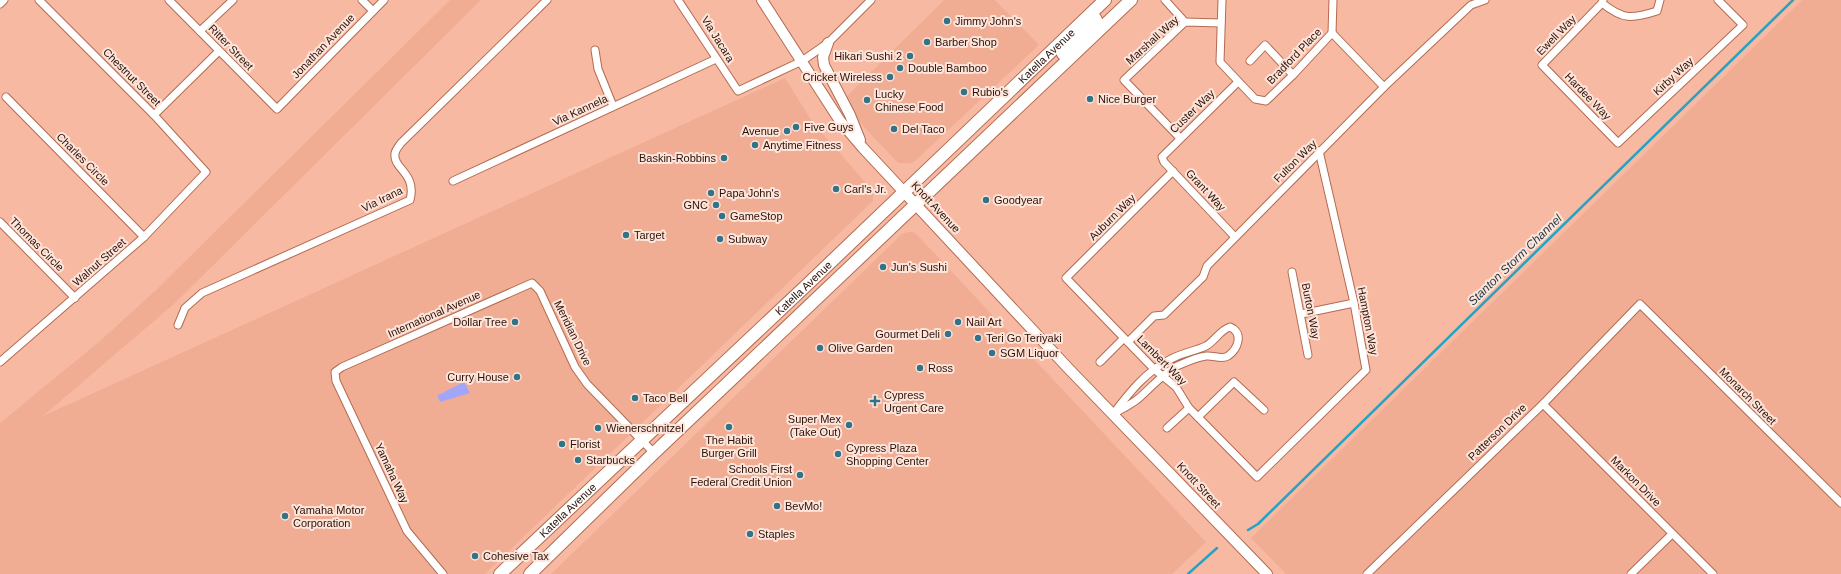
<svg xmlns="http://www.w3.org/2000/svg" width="1841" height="574" font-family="Arial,sans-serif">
	<rect width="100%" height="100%" fill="#f8b9a2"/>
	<g fill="#f1ad93">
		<polygon points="450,0 481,0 174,304 43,416 785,78 813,123 873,191 873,201 485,574 0,574 0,423 100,341 156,290"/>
		<polygon points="944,0 995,0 1039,45 915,161 911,163 898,163 862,125 845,98"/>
		<polygon points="1802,0 1841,0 1841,574 1286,574 1251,538"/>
		<polygon points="908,232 914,232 920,238 1206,542 1172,574 551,574 902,234"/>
	</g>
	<polygon fill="#a2a6f9" points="464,382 470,393 440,402 437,395 444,393 444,392"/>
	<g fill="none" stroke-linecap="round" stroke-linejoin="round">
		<g stroke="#26a2c3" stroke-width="2.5">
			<polyline points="1248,530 1258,524 1793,0"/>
			<polyline points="1188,574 1217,548"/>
		</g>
		<defs>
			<g id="street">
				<polyline points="169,0 277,109 384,0"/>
				<polyline points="362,0 373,11"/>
				<polyline points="678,0 738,91 802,61 828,43 871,0"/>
				<polyline points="1165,0 1185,22"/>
				<polyline points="1222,0 1220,62 1255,99 1266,101 1293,75 1332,33 1333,0"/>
				<polyline points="1603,0 1602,3 1542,65 1618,143 1743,25 1718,0"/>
				<path d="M1602 3C1623 20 1632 19 1657 11L1660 0"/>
				<polyline points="0,4 4,0"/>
				<polyline points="200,31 233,0"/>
				<polyline points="1332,33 1384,87"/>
				<polyline points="595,50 598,69 613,106"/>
				<polyline points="1250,61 1265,45 1293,75"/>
				<polyline points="6,97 144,237"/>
				<polyline points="154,115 219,51"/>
				<polyline points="1180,138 1124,80 1185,22 1221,23"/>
				<polyline points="1173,171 1066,278 1154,369 1176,387 1189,408 1257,477 1366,370 1354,303 1319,151"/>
				<polyline points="453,181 716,59"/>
				<polyline points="0,222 75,298"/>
				<polyline points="1235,237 1164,162 1162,157 1238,82"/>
				<polyline points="1292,272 1308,355"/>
				<polyline points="1301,314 1354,303"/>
				<path d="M178 325 185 308 202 293 410 200C417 173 393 169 395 154 395 150 399 146 401 143L547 0"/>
				<path d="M1230 327C1244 333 1238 349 1228 356 1222 360 1213 355 1206 356 1197 357 1186 362 1177 366 1162 374 1152 387 1139 398 1132 404 1122 409 1113 414 1129 393 1146 371 1171 359 1182 353 1195 351 1206 346 1215 341 1220 330 1230 327Z"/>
				<polyline points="1128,342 1154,316 1164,315 1203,277 1207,266 1384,87 1471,5 1485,0"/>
				<polyline points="0,362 144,237 206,172 154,115 39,0"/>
				<polyline points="1100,362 1123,339"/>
				<polyline points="1543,404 1713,574"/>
				<polyline points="1198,417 1234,382 1264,410"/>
				<polyline points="1167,428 1189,408"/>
				<polyline points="443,574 407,531 336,381 335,372 342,367 532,283 540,291 575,367 587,384 654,453"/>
				<polyline points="1367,574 1543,404 1640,304 1841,503"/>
				<polyline points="1631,574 1672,534"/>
			</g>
			<g id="secondary">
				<polyline points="762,0 840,121 863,148 1068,368 1267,574"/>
				<polyline points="828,43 823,57 824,65 850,115 860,140"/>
			</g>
			<g id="primary">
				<polyline points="1063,54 1096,20 1092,13"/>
				<path id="s1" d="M500 574 811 281 1105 0"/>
				<polyline points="530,574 654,453 1131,0"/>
			</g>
		</defs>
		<use href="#street" stroke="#b36b50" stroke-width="9"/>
		<use href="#secondary" stroke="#b36b50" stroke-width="12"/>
		<use href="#primary" stroke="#b36b50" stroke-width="14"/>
		<use href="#street" stroke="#fff" stroke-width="7"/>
		<use href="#secondary" stroke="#fff" stroke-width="10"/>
		<use href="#primary" stroke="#fff" stroke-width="12"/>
	</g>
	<g fill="#337387" stroke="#fee5db" stroke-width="1.5">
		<circle cx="947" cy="21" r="4"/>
		<circle cx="927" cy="42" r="4"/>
		<circle cx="910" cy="56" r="4"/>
		<circle cx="900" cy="68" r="4"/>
		<circle cx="890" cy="77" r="4"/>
		<circle cx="964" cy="92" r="4"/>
		<circle cx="1090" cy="99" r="4"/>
		<circle cx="867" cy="100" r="4"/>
		<circle cx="796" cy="127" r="4"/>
		<circle cx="894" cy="129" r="4"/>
		<circle cx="787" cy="131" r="4"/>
		<circle cx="755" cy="145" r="4"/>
		<circle cx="724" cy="158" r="4"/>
		<circle cx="836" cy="189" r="4"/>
		<circle cx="711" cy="193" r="4"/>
		<circle cx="986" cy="200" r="4"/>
		<circle cx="716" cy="205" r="4"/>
		<circle cx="722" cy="216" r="4"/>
		<circle cx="626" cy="235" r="4"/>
		<circle cx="720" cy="239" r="4"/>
		<circle cx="883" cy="267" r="4"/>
		<circle cx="515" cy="322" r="4"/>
		<circle cx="958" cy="322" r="4"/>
		<circle cx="948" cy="334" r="4"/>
		<circle cx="978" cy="338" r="4"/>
		<circle cx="820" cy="348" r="4"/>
		<circle cx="992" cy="353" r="4"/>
		<circle cx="920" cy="368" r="4"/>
		<circle cx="517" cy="377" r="4"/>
		<circle cx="635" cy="398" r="4"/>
		<path d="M873 395h4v4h4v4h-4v4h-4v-4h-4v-4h4z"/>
		<circle cx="849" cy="425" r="4"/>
		<circle cx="729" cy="427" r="4"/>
		<circle cx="598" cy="428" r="4"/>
		<circle cx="562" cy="444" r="4"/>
		<circle cx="838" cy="454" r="4"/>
		<circle cx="578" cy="460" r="4"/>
		<circle cx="800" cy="475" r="4"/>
		<circle cx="777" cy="506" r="4"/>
		<circle cx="285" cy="516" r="4"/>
		<circle cx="750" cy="534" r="4"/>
		<circle cx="475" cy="556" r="4"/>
	</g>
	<g text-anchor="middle" stroke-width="4" stroke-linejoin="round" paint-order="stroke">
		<g font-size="11" fill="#2d1106" stroke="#fee5db" text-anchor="start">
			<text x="955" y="25">Jimmy John's</text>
			<text x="935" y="46">Barber Shop</text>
			<text x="902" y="60" text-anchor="end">Hikari Sushi 2</text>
			<text x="908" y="72">Double Bamboo</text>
			<text x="882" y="81" text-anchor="end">Cricket Wireless</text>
			<text x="972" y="96">Rubio's</text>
			<text x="875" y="98">Lucky<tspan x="875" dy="13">Chinese Food</tspan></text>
			<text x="1098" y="103">Nice Burger</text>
			<text x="804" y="131">Five Guys</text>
			<text x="902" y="133">Del Taco</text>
			<text x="779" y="135" text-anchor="end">Avenue</text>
			<text x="763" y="149">Anytime Fitness</text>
			<text x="716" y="162" text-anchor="end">Baskin-Robbins</text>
			<text x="844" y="193">Carl's Jr.</text>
			<text x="719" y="197">Papa John's</text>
			<text x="994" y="204">Goodyear</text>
			<text x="708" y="209" text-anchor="end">GNC</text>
			<text x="730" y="220">GameStop</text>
			<text x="634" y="239">Target</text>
			<text x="728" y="243">Subway</text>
			<text x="891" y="271">Jun's Sushi</text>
			<text x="507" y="326" text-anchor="end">Dollar Tree</text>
			<text x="966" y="326">Nail Art</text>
			<text x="940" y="338" text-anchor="end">Gourmet Deli</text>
			<text x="986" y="342">Teri Go Teriyaki</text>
			<text x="828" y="352">Olive Garden</text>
			<text x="1000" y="357">SGM Liquor</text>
			<text x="928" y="372">Ross</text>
			<text x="509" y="381" text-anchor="end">Curry House</text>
			<text x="884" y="399">Cypress<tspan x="884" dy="13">Urgent Care</tspan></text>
			<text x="643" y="402">Taco Bell</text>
			<text x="841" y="423" text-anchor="end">Super Mex<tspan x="841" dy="13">(Take Out)</tspan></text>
			<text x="606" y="432">Wienerschnitzel</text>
			<text x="729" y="444" text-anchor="middle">The Habit<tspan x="729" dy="13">Burger Grill</tspan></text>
			<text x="570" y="448">Florist</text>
			<text x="846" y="452">Cypress Plaza<tspan x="846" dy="13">Shopping Center</tspan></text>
			<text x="586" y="464">Starbucks</text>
			<text x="792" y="473" text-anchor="end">Schools First<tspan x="792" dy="13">Federal Credit Union</tspan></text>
			<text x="785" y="510">BevMo!</text>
			<text x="293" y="514">Yamaha Motor<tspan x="293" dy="13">Corporation</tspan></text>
			<text x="758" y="538">Staples</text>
			<text x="483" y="560">Cohesive Tax</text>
		</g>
		<g font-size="11" fill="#2d1106" stroke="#fee5db">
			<text transform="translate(1556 35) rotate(-46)" y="4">Ewell Way</text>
			<text transform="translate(718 39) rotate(58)" y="4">Via Jacara</text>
			<text transform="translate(1152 40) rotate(-42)" y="4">Marshall Way</text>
			<text transform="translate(323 46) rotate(-46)" y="4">Jonathan Avenue</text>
			<text transform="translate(231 47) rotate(46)" y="4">Ritter Street</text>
			<text dy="4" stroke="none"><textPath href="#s1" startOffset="753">Katella Avenue</textPath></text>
			<text transform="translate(1294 56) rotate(-46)" y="4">Bradford Place</text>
			<text transform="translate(1673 76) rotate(-43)" y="4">Kirby Way</text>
			<text transform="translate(132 77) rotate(45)" y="4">Chestnut Street</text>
			<text transform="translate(1588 96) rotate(46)" y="4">Hardee Way</text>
			<text transform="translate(580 110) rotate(-25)" y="4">Via Kannela</text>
			<text transform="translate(1192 111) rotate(-44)" y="4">Custer Way</text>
			<text transform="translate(83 159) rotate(45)" y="4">Charles Circle</text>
			<text transform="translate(1295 161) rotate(-45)" y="4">Fulton Way</text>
			<text transform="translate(1206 190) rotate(47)" y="4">Grant Way</text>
			<text transform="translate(382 199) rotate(-26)" y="4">Via Irana</text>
			<text transform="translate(936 207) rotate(47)" y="4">Knott Avenue</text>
			<text transform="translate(1112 217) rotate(-45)" y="4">Auburn Way</text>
			<text transform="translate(37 244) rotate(45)" y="4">Thomas Circle</text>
			<text transform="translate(99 262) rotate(-41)" y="4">Walnut Street</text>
			<text dy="4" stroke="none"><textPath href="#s1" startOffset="417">Katella Avenue</textPath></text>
			<text transform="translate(1311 311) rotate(79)" y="4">Burton Way</text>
			<text transform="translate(434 314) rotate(-24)" y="4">International Avenue</text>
			<text transform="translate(1368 321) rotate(79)" y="4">Hampton Way</text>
			<text transform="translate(573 333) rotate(64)" y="4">Meridian Drive</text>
			<text transform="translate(1162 360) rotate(45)" y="4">Lambert Way</text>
			<text transform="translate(1748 396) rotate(45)" y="4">Monarch Street</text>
			<text transform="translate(1497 432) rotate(-44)" y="4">Patterson Drive</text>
			<text transform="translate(392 473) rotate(65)" y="4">Yamaha Way</text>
			<text transform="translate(1636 481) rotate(45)" y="4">Markon Drive</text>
			<text transform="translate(1199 485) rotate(47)" y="4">Knott Street</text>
			<text dy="4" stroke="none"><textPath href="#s1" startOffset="93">Katella Avenue</textPath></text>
		</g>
		<g font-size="12" font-style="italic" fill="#1c353e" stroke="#fee5db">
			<text transform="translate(1515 260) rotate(-44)" y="4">Stanton Storm Channel</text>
		</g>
	</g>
</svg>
